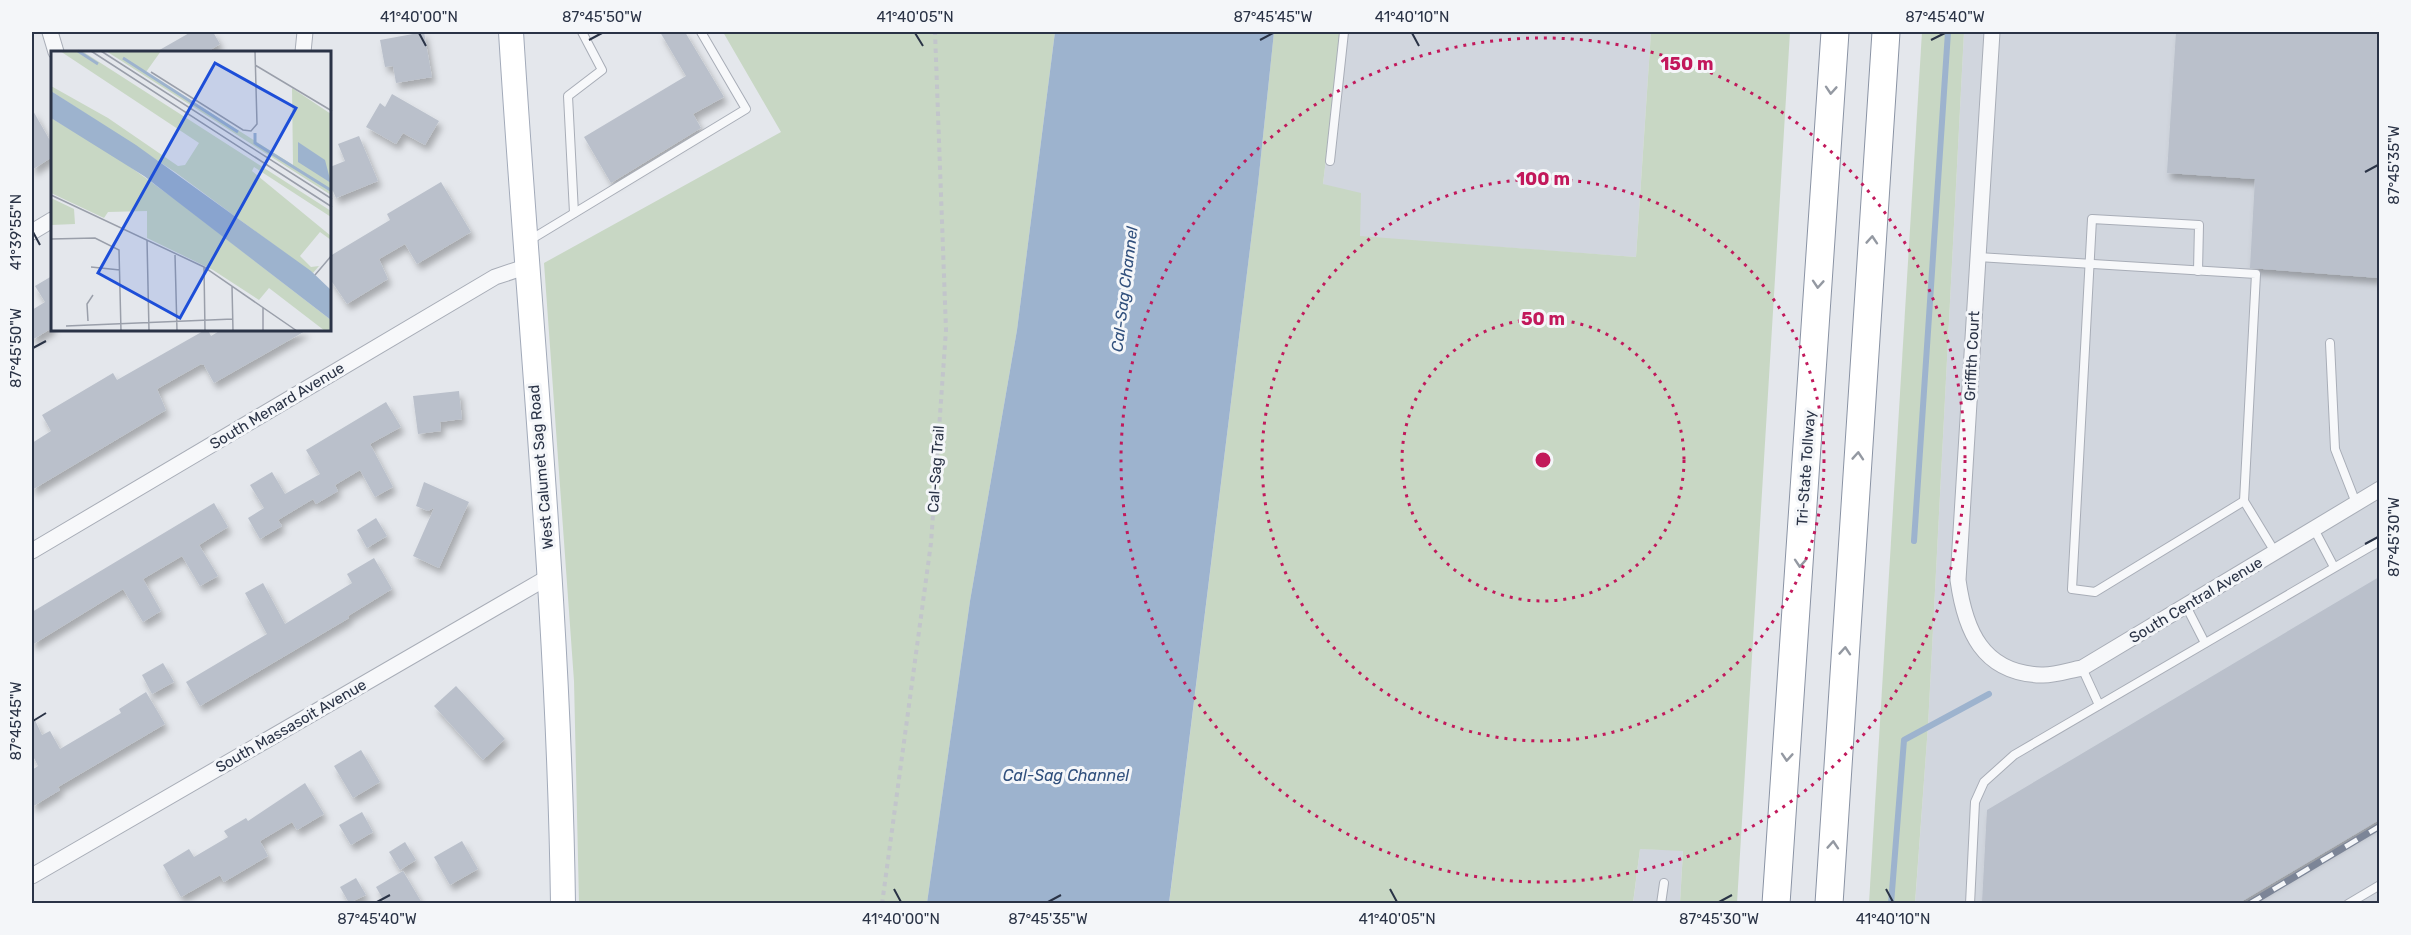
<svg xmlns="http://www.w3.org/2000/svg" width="2411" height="935" font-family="Rubik,sans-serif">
	<defs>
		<filter id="shadow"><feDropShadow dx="3.5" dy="6" stdDeviation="3" flood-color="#0004"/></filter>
	</defs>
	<rect width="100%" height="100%" fill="#e4e7ec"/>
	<g fill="#d1d6de">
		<polygon points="1341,32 1651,32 1636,257 1360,237 1323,184"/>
		<polygon points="1964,32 2379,32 2379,903 1915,904 1928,726"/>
		<polygon points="1640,849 1683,850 1680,903 1633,904"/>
	</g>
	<g fill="#c8d7c4">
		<polygon points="723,32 1055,32 1017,330 970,601 927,903 579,903 574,681 544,263 781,132"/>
		<polygon points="1274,32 1341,32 1323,184 1361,193 1360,236 1636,257 1651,32 1790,32 1737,903 1680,903 1683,851 1640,849 1633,903 1169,904 1258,184"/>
		<polygon points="1922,32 1964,32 1928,726 1915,903 1869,903"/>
	</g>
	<polygon fill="#9db3ce" points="1055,32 1274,32 1258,184 1169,903 927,903 970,601 1017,330"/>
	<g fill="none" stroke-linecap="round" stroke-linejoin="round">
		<g stroke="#9db3ce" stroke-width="6">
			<polyline points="1914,541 1948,32"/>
			<polyline points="1891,904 1904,740 1989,694"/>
		</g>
	</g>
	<g fill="#bac0cb" filter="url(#shadow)">
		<polygon points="191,32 213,32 220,44 207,52 156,52"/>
		<polygon points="424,32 432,77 396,83 393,66 385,67 380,40"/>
		<polygon points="660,32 685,32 724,97 693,114 701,128 611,183 584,137 686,76"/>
		<polygon points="2176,32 2379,32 2379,278 2250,268 2255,179 2167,173"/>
		<polygon points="392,94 439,121 425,145 403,133 396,144 366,127 380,103 385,107"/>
		<polygon points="32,109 52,144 52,157 32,170"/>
		<polygon points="359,136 378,181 336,198 330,184 330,167 345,161 338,144"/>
		<polygon points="441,182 471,232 417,264 405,244 379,259 388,279 347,304 330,279 330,256 390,220 387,214"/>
		<polygon points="52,276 52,328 32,340 32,310 45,302 35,286"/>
		<polygon points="205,330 208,330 211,336 221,330 307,330 214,383 204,365 201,364 157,389 166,410 32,490 32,443 51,431 42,415 113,373 117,380"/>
		<polygon points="459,391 462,419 440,422 441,431 418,434 413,396"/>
		<polygon points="386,402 401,427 370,444 393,487 375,497 360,470 335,485 338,491 316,504 313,499 278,520 282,526 260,539 248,518 264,508 250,485 272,472 285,494 320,474 306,450"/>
		<polygon points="424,482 469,502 439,568 413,556 434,508 428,511 416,506"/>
		<polygon points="214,503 228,527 199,545 218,576 200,586 182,556 143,579 161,611 143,622 123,589 32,645 32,612"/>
		<polygon points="376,518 387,536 367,548 357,530"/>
		<polygon points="374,558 392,589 348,616 349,618 200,706 186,682 267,634 245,593 263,583 285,624 352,583 347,574"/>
		<polygon points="2379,577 2379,820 2239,903 1982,903 1987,810"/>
		<polygon points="163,663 174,682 152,694 142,675"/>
		<polygon points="456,686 505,739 483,760 434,706"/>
		<polygon points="146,692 165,724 58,787 60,790 32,807 32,770 38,766 32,754 32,714 42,735 50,731 60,749 121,713 119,709"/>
		<polygon points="361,750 380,782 353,798 334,766"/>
		<polygon points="305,783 324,814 297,830 292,822 260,841 268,856 224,882 220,875 181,897 163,865 189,849 194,857 228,837 224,831 246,818 248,821"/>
		<polygon points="362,812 373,832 351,845 339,825"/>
		<polygon points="462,841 478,869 450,885 434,857"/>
		<polygon points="405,842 416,860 400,870 389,852"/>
		<polygon points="403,871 422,903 385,903 376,887"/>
		<polygon points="356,878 366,895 349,903 340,887"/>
	</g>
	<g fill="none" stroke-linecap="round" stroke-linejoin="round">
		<defs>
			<g id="lane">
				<polyline points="1330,161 1344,32"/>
				<polyline points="574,213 568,96 602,70 582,32"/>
				<polyline points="530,240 746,109 701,32"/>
				<polyline points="1978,257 2256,274 2244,501 2275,552"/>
				<polyline points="2198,271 2199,225 2092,219 2072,589 2095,592 2244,501"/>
				<polyline points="2330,343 2335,449 2356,503"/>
				<polyline points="2314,529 2334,567"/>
				<polyline points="2186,606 2205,643"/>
				<polyline points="2082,668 2099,705"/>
				<polyline points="1661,904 1664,883"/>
				<polyline points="1970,904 1975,802 1984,782 2014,755 2380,541"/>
				<polyline points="2348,904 2380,885"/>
			</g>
			<g id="street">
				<polyline points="50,32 56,52"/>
				<path d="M1992 32 1958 580C1965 630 1982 673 2041 675 2054 676 2070 670 2082 668L2380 489"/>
				<polyline points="303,52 305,32"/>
				<polyline points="32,232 52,220"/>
				<polyline points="32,551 495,277 525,267"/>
				<polyline points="32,876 550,576"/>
			</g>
			<path id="primary" d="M511 32C529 322 559 612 563 904"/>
			<g id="highway">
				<polyline points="1776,904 1835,32"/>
				<polyline points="1829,904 1886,32"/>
			</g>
		</defs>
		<use href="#lane" stroke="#a8adb7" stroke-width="10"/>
		<use href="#street" stroke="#a8adb7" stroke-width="17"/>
		<use href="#primary" stroke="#a2aab9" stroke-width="26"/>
		<use href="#highway" stroke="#8a93a4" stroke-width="29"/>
		<polyline stroke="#c2c5cb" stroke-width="4" stroke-dasharray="4.5 4.5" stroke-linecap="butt" points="882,904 931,543 946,330 935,32"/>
		<use href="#lane" stroke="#f7f8fa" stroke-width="8"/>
		<use href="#street" stroke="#f7f8fa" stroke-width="15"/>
		<use href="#primary" stroke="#fff" stroke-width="24"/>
		<use href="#highway" stroke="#fff" stroke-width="27"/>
		<defs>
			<polyline id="rail" points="2249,904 2380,826"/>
		</defs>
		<use href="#rail" stroke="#7c8597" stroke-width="7"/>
		<use href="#rail" stroke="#f4f6f9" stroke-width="4.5" stroke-dasharray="14" stroke-linecap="butt"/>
	</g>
	<defs><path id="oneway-chevron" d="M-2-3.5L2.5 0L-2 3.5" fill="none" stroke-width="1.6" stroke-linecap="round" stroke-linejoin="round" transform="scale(1.5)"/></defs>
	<g stroke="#9499a2">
		<use href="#oneway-chevron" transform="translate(1831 90) rotate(94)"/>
		<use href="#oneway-chevron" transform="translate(1872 240) rotate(-86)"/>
		<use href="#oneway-chevron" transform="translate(1818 284) rotate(94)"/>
		<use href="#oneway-chevron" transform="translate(1858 456) rotate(-86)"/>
		<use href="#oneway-chevron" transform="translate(1800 563) rotate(94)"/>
		<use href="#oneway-chevron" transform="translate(1845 651) rotate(-86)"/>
		<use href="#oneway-chevron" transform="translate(1787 757) rotate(94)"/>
		<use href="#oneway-chevron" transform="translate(1833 845) rotate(-86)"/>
	</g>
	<path fill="none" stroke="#2a3346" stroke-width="2" d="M419 33 426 46M915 33 923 46M1412 33 1419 46M589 40 602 33M1260 40 1273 33M1931 40 1945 33M2365 172 2378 165M33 232 40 245M33 348 46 341M2365 544 2378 537M33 721 46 713M894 889 901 902M1390 889 1397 902M1886 889 1893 902M377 902 390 895M1048 902 1061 895M1719 902 1732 895"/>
	<g fill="none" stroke="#c2185b" stroke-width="3" stroke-dasharray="3 6">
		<circle cx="1543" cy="460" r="141"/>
		<circle cx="1543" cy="460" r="281"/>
		<circle cx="1543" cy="460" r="422"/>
	</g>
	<g text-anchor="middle" stroke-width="6" stroke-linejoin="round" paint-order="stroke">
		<g font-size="15" fill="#2a3346" stroke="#f4f6f9">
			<text transform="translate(1972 356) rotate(-87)" y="5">Griffith Court</text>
			<text transform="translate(277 406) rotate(-31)" y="5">South Menard Avenue</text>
			<text transform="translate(541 467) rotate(-95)" y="5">West Calumet Sag Road</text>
			<text transform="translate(1806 468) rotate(-86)" y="5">Tri-State Tollway</text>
			<text transform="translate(936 469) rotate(-86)" y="5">Cal-Sag Trail</text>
			<text transform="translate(2196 600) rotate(-31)" y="5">South Central Avenue</text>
			<text transform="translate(291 726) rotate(-30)" y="5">South Massasoit Avenue</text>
		</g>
		<g font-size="16" font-style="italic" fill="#31507d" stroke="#f4f6f9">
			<text transform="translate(1124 289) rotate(-83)" y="6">Cal-Sag Channel</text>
			<text x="1066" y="781">Cal-Sag Channel</text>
		</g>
	</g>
	<g transform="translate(51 51)">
		<rect width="280" height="280" fill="#e4e7ec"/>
		<path d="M9 0H31L280 160V166L203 116 201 120 280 185V189L269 181 249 205 260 216 268 215 262 222 257 219 124 121 0 40V35L57 67 127 115 134 114 148 92ZM55 0H110L95 21 242 114 241 37 280 63V144ZM0 67 60 102 125 149 280 269V280H274L218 237 208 249 162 219 96 187V160L57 161 53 167 0 142ZM0 147 23 158 24 173 0 174Z" fill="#c8d7c4"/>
		<path d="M0 40 85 94 260 220 280 239V269L93 125 0 67ZM247 91 274 109 280 132 247 111Z" fill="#9db3ce"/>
		<path fill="none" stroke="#9db3ce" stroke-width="3" d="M27 0 47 13M72 7 187 81M204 82V92L281 140"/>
		<path fill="none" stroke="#9a9faa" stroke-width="1.5" d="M40 0 281 156M50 0 281 148M204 14 281 60M100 21 192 79 200 80 206 73 204 0M0 144 153 216 246 280M0 188 44 187 68 199 70 280M96 189 98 280M124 204 126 280M40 216 69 219M153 216 154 280M264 224 281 204M181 235 182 280M212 256V280M37 270 36 253 42 244M15 275 182 268"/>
		<path fill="#1d4ed8" fill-opacity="0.15" stroke="#1d4ed8" stroke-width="3" d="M164 12 245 57 129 267 47 222Z"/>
		<rect width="280" height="280" fill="none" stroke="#2a3346" stroke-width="3"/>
	</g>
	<circle cx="1543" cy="460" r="9" fill="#c2185b" stroke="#f4f6f9" stroke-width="3"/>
	<g font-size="18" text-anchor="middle" font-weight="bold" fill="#c2185b" stroke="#f4f6f9" stroke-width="6" stroke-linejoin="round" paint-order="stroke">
		<text x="1687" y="70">150 m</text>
		<text x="1543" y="185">100 m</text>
		<text x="1543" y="325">50 m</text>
	</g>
	<rect width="2411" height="935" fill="none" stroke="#f4f6f9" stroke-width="66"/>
	<rect x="33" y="33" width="2345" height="869" fill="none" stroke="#2a3346" stroke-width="2"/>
	<g font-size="15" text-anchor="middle" fill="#2a3346">
		<text x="419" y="22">41°40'00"N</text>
		<text x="602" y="22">87°45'50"W</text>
		<text x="915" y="22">41°40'05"N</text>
		<text x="1273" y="22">87°45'45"W</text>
		<text x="1412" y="22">41°40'10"N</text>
		<text x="1945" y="22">87°45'40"W</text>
		<text transform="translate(2394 165) rotate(-90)" y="5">87°45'35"W</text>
		<text transform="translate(16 232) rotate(-90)" y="5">41°39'55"N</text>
		<text transform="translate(16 348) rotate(-90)" y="5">87°45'50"W</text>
		<text transform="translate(2394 537) rotate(-90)" y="5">87°45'30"W</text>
		<text transform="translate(16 721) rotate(-90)" y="5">87°45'45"W</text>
		<text x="377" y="924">87°45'40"W</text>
		<text x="901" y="924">41°40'00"N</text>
		<text x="1048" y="924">87°45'35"W</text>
		<text x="1397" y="924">41°40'05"N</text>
		<text x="1719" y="924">87°45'30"W</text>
		<text x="1893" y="924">41°40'10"N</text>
	</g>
</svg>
